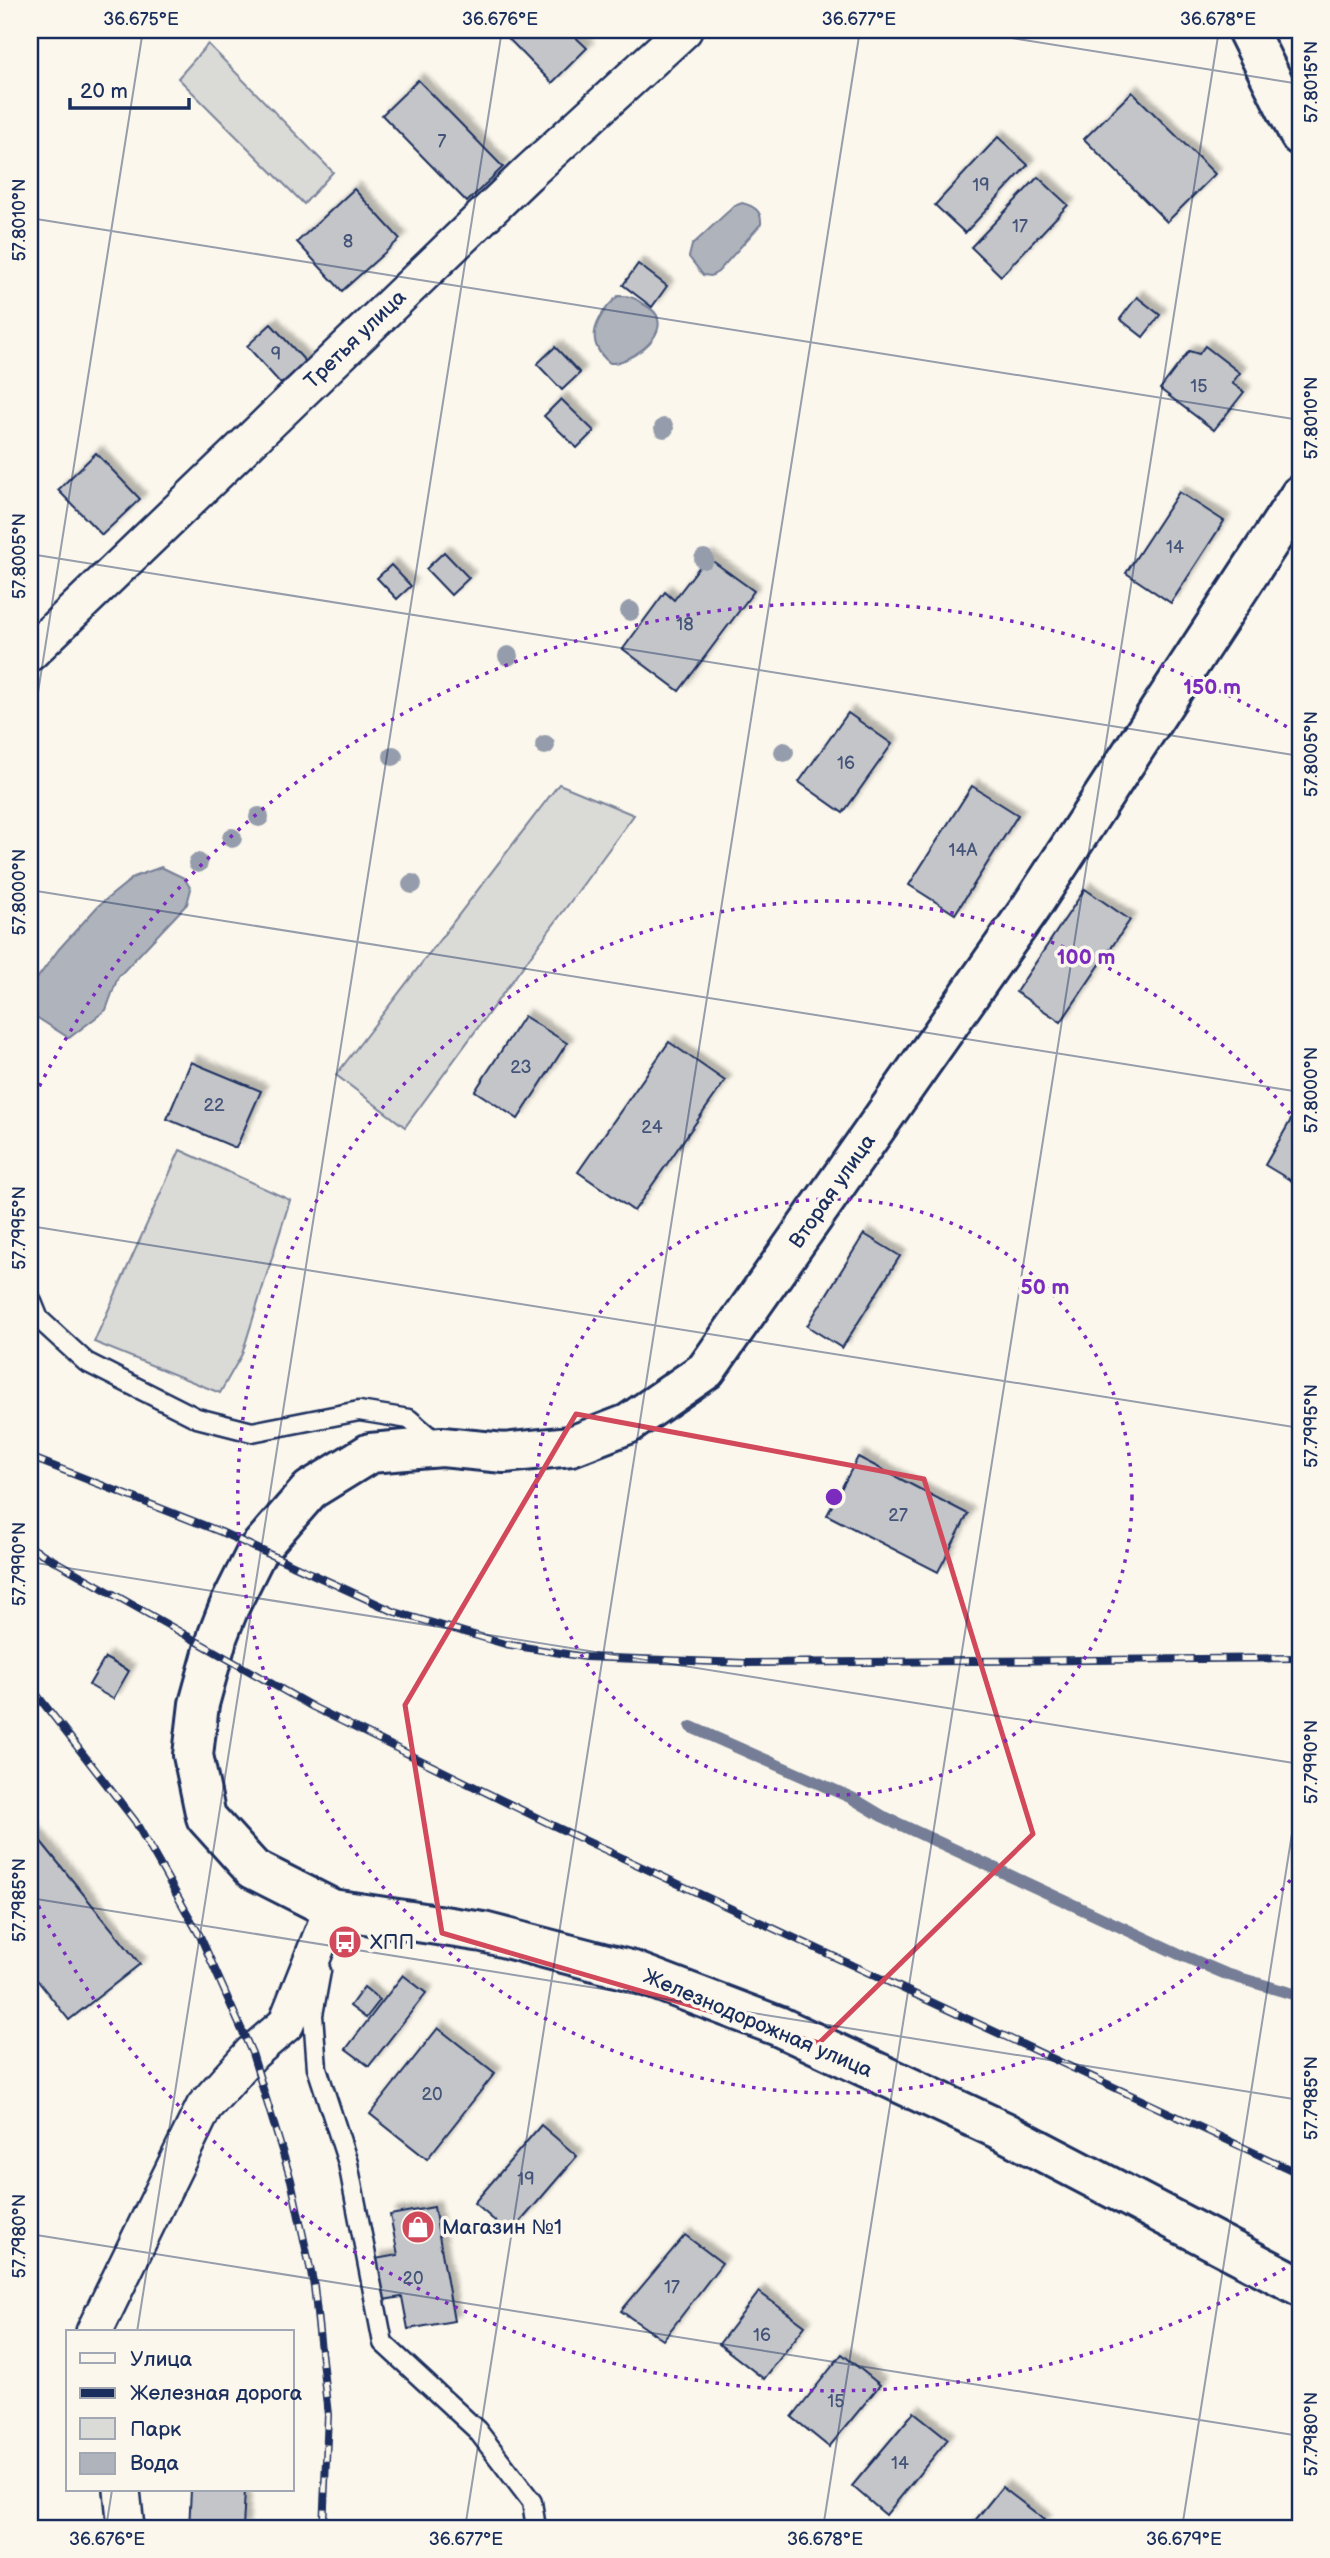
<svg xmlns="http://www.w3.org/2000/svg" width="1330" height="2558" font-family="'Balsamiq Sans',sans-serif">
	<defs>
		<filter id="shadow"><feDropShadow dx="6" dy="-6" stdDeviation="2" flood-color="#0004"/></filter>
	</defs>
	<rect width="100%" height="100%" fill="#fbf7ec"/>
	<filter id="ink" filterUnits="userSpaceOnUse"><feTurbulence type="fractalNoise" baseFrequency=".0143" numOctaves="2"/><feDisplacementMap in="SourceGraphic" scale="14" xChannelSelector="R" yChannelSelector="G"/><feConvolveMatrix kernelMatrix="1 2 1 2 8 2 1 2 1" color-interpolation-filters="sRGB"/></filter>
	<g filter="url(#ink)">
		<g fill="#dadad7" stroke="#7a849a" stroke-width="2">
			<polygon points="208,44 333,172 304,204 178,78"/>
			<polygon points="559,784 634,815 405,1127 336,1075"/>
			<polygon points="180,1150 290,1200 242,1354 220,1393 94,1342"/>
		</g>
		<g fill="#afb3bb" stroke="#747e96" stroke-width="2">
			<path d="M742 203C754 206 762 211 761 224L718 272 711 276 703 275 689 257 692 245 734 206Z"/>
			<path d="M618 296C630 296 634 297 643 304 649 307 657 312 658 319 664 340 627 364 610 363 582 341 597 315 618 296Z"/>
			<polygon points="161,867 184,878 191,889 187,904 118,977 106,1010 69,1038 30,1013 30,988 59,949 98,906 134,877"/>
		</g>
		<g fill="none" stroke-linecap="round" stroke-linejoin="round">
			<polyline stroke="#747e96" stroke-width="12" points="691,1727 852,1798 882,1816 1179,1954 1226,1974 1300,1996"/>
		</g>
		<g fill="#c3c5c9" stroke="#1b2f5e" stroke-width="2" filter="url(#shadow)">
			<polygon points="500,30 568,30 587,48 552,83"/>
			<polygon points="418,80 503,167 467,202 382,115"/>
			<polygon points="1132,92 1215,174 1167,222 1084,139"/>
			<polygon points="998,137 1028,165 965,233 935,205"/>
			<polygon points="1038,177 1068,205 1001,276 971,247"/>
			<polygon points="354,189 400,239 342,291 297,242"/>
			<polygon points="638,264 667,286 652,307 623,285"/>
			<polygon points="1137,297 1160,315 1143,337 1120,319"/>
			<polygon points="271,324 306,362 281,384 247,346"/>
			<polygon points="1205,346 1240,373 1232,383 1244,392 1214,430 1160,389 1189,351 1199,354"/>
			<polygon points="555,347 580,373 562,390 537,364"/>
			<polygon points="561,399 594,431 577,448 544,416"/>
			<polygon points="96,453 140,499 102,535 58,490"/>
			<polygon points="1179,492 1224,521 1171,603 1126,573"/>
			<polygon points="444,552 469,578 451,595 426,569"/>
			<polygon points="707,557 754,591 679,691 623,649 665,592 674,600"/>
			<polygon points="391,565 411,586 397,599 377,578"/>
			<polygon points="848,713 892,744 843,813 799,782"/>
			<polygon points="972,786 1018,815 955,914 909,885"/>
			<polygon points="1085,889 1130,920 1061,1022 1016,992"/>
			<polygon points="524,1016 567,1043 518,1119 475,1091"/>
			<polygon points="669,1042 725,1081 634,1211 578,1172"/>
			<polygon points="191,1062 261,1091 236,1148 167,1119"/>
			<polygon points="1300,1104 1300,1186 1265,1165"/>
			<polygon points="864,1234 900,1256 842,1348 807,1326"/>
			<polygon points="858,1457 968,1514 938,1572 827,1515"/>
			<polygon points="105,1658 129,1671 113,1699 89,1685"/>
			<polygon points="30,1828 140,1964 69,2020 30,1971"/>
			<polygon points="403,1975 426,1993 369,2066 346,2049"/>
			<polygon points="364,1987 380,2000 366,2018 350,2006"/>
			<polygon points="438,2028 495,2073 427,2159 370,2114"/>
			<polygon points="541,2125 577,2156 510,2234 474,2203"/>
			<polygon points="434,2207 454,2321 408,2329 402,2297 383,2300 375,2259 398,2255 390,2215"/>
			<polygon points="685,2235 722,2263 663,2340 621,2311"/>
			<polygon points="759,2292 805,2326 764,2379 719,2344"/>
			<polygon points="842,2354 880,2385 829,2447 792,2417"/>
			<polygon points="914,2412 948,2439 886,2515 852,2486"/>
			<polygon points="1002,2487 1045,2520 1038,2528 969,2528"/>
			<polygon points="191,2490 245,2490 243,2528 189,2528"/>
		</g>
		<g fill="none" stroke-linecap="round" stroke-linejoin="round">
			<defs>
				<g id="lane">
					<polyline points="30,1297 39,1319 86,1362 197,1418 252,1432 359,1411 409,1419 439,1445"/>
					<polyline points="321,1971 313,2015 317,2068 348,2163 383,2343 477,2430 532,2502 536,2528"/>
				</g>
				<g id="street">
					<polyline points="30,653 527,174 684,30"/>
					<polyline points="94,2332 204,2107 252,2053 286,2024 332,1909"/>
					<polyline points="122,2490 126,2528"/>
				</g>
				<g id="secondary">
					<polyline points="1247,30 1300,136"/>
					<polyline points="1300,495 1031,907 706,1370 628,1424 571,1446 504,1453 442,1447 370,1453 310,1490 257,1551 229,1607 218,1635 199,1704 193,1755 206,1817 253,1869 332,1909 483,1932 633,1971 778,2026 1005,2132 1300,2286"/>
				</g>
			</defs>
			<use href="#lane" stroke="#1b2f5e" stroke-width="23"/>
			<use href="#street" stroke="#1b2f5e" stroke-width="40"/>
			<use href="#secondary" stroke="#1b2f5e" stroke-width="44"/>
			<use href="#lane" stroke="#fbf7ec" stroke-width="18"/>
			<use href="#street" stroke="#fbf7ec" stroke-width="35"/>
			<use href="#secondary" stroke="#fbf7ec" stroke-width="38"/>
			<defs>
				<g id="rail">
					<polyline points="30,1457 221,1532 395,1612 505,1644 585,1657 745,1663 1300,1658"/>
					<polyline points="30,1547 313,1707 552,1825 1300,2174"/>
					<polyline points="30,1686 135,1821 200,1936 252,2053 291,2180 314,2286 328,2415 323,2528"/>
				</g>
			</defs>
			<use href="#rail" stroke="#1b2f5e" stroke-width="8"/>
			<use href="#rail" stroke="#fbf7ec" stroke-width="5" stroke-dasharray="16" stroke-linecap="butt"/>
		</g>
		<g fill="#959cab">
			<circle cx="664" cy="428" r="10"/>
			<circle cx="704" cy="559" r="10"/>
			<circle cx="630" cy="611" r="10"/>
			<circle cx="508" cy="656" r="10"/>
			<circle cx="545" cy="745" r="10"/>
			<circle cx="784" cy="752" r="10"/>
			<circle cx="393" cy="756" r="10"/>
			<circle cx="259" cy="817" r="10"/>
			<circle cx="232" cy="838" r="10"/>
			<circle cx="198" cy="863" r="10"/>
			<circle cx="412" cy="884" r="10"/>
		</g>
	</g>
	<path fill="none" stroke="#d1495b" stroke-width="5" stroke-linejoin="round" d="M576 1414 924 1479 1033 1834 819 2043 442 1933 405 1705Z"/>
	<path fill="none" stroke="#1b2f5e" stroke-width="2" stroke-opacity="0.45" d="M961 30 1300 84M30 218 1300 420M30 554 1300 756M30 743 143 30M30 890 1300 1092M30 1226 1300 1428M30 1562 1300 1764M30 1898 1300 2100M30 2234 1300 2436M137 2332 502 30M106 2528 112 2490M465 2528 860 30M823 2528 1219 30M1182 2528 1300 1783"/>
	<g fill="none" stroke="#7b2cbf" stroke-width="3.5" stroke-dasharray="3.5 7">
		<circle cx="834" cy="1497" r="298"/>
		<path d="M1297 1872A596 596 0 1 1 1297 1122"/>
		<path d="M1294 2263A894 894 0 0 1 30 1889M30 1105A894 894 0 0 1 1294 731"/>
	</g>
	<defs>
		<symbol id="bus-disc" viewBox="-11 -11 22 22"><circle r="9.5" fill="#d1495b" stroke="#fbf7ec"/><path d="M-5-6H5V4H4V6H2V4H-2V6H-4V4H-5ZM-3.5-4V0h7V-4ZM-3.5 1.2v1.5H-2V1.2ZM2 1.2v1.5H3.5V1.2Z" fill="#fff"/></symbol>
		<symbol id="shop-disc" viewBox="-11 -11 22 22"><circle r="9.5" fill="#d1495b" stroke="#fbf7ec"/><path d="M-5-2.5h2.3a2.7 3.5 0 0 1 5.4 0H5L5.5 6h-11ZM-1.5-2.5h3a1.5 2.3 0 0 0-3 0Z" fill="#fff"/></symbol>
	</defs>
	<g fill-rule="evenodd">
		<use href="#bus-disc" x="326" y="1923" width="38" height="38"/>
		<use href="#shop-disc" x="399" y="2208" width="38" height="38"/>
	</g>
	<g text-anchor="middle" stroke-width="7" stroke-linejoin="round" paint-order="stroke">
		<g font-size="18" fill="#455479">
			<text x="442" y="147">7</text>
			<text x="981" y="191">19</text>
			<text x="1020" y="232">17</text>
			<text x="348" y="247">8</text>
			<text x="276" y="360">9</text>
			<text x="1199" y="392">15</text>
			<text x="1175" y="553">14</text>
			<text x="685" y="630">18</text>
			<text x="846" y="769">16</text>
			<text x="963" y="856">14А</text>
			<text x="521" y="1073">23</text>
			<text x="214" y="1111">22</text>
			<text x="652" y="1133">24</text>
			<text x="898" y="1521">27</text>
			<text x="432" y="2100">20</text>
			<text x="526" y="2185">19</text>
			<text x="413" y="2284">20</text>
			<text x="672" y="2293">17</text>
			<text x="762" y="2341">16</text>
			<text x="836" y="2407">15</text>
			<text x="900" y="2469">14</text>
		</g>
		<g font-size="21" fill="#1b2f5e" stroke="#fbf7ec">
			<text transform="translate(355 339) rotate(-44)" y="7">Третья улица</text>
			<text transform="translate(832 1191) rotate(-55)" y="7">Вторая улица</text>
			<text transform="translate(758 2023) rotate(23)" y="7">Железнодорожная улица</text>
		</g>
		<g font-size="21" fill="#1b2f5e" stroke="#fbf7ec" text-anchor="start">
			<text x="370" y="1949">ХПП</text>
			<text x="442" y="2234">Магазин №1</text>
		</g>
	</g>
	<circle cx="834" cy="1497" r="10" fill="#7b2cbf" stroke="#fbf7ec" stroke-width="3.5"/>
	<g font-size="21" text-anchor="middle" font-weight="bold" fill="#7b2cbf" stroke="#fbf7ec" stroke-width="7" stroke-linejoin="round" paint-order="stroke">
		<text x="1212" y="694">150 m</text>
		<text x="1086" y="964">100 m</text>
		<text x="1045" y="1294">50 m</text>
	</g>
	<rect width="1330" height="2558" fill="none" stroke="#fbf7ec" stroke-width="77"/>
	<rect x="66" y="2330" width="228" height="161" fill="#fbf7ec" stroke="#a1a7b3" stroke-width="2"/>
	<rect x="80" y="2353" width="35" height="10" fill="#fbf7ec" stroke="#a1a7b3" stroke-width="2"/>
	<text x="130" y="2366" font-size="21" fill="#1b2f5e">Улица</text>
	<rect x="80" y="2388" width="35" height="10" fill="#1b2f5e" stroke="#a1a7b3" stroke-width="2"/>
	<text x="130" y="2400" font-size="21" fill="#1b2f5e">Железная дорога</text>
	<rect x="80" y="2418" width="35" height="21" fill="#dadad7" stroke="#a1a7b3" stroke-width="2"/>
	<text x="130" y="2436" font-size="21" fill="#1b2f5e">Парк</text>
	<rect x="80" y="2453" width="35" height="21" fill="#afb3bb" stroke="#a1a7b3" stroke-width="2"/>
	<text x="130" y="2470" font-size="21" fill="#1b2f5e">Вода</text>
	<path d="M70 98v10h119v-10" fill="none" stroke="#1b2f5e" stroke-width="3.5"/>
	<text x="80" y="98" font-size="21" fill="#1b2f5e" stroke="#fbf7ec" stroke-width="5" paint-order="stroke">20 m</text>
	<rect x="38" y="38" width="1254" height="2482" fill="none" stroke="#1b2f5e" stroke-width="2.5"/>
	<g font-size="18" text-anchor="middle" fill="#1b2f5e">
		<text x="141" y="25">36.675°E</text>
		<text x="500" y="25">36.676°E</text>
		<text x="859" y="25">36.677°E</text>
		<text x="1218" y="25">36.678°E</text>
		<text transform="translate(1311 82) rotate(-90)" y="6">57.8015°N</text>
		<text transform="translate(19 220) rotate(-90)" y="6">57.8010°N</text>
		<text transform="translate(1311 418) rotate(-90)" y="6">57.8010°N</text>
		<text transform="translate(19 556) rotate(-90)" y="6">57.8005°N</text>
		<text transform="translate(1311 754) rotate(-90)" y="6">57.8005°N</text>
		<text transform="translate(19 892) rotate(-90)" y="6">57.8000°N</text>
		<text transform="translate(1311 1090) rotate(-90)" y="6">57.8000°N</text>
		<text transform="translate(19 1228) rotate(-90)" y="6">57.7995°N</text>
		<text transform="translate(1311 1426) rotate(-90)" y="6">57.7995°N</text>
		<text transform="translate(19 1564) rotate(-90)" y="6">57.7990°N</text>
		<text transform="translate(1311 1762) rotate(-90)" y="6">57.7990°N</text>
		<text transform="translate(19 1900) rotate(-90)" y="6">57.7985°N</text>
		<text transform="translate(1311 2098) rotate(-90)" y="6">57.7985°N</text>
		<text transform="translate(19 2236) rotate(-90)" y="6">57.7980°N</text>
		<text transform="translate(1311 2434) rotate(-90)" y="6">57.7980°N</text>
		<text x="107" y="2545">36.676°E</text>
		<text x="466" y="2545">36.677°E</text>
		<text x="825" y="2545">36.678°E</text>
		<text x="1184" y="2545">36.679°E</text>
	</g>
</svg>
